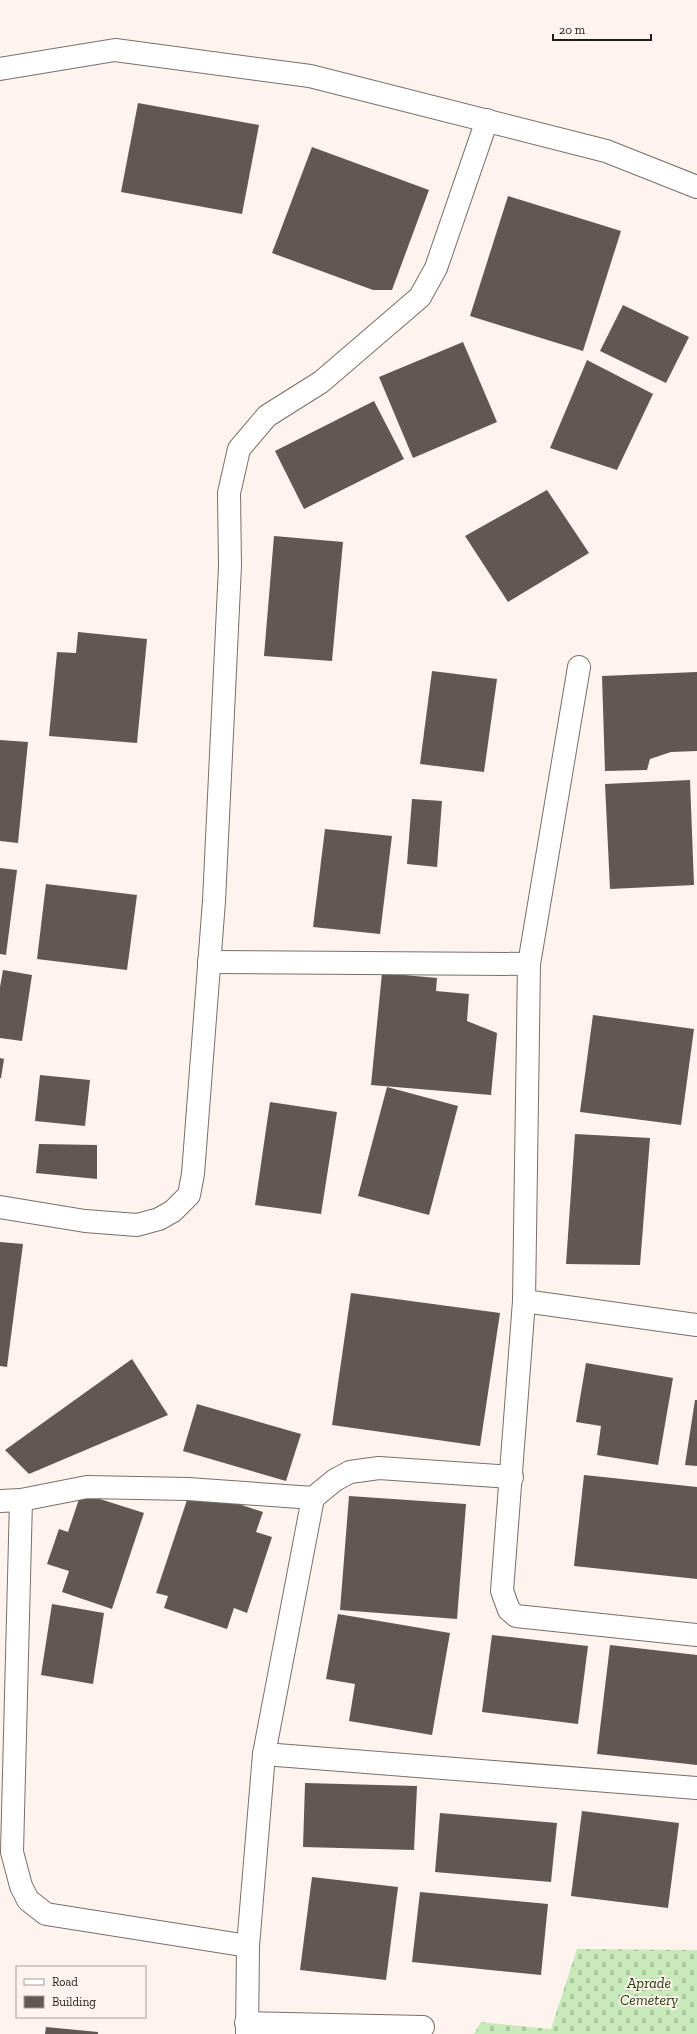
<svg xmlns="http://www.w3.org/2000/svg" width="697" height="2034" font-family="'Zilla Slab',serif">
	<defs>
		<pattern id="cemetery-stones" width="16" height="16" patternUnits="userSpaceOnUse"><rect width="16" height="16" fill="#c8e9b9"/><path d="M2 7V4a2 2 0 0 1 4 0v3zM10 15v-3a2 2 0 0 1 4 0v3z" fill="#abc79e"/></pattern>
	</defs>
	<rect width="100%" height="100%" fill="#fef3ed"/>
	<polygon fill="url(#cemetery-stones)" points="577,1949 697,1950 697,2034 474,2034 481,2022 551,2029"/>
	<g fill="#615853">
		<polygon points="138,103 259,125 242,214 121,192"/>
		<polygon points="312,147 429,190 392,290 373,290 272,253"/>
		<polygon points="508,196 621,231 583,351 470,316"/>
		<polygon points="623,305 689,337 666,383 600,351"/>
		<polygon points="463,342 497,422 413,458 379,377"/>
		<polygon points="587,360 653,394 617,470 550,448"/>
		<polygon points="374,401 404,459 304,509 275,451"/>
		<polygon points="547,490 589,553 508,602 465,536"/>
		<polygon points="274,536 343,542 332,661 264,656"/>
		<polygon points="78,632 147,639 137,743 49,736 57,652 76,653"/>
		<polygon points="432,671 497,679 484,772 420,764"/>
		<polygon points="697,672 697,751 671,752 650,759 647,770 605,771 602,676"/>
		<polygon points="0,740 28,742 18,843 0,841"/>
		<polygon points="690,780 694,885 610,889 605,784"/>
		<polygon points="412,799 442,801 437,867 407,864"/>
		<polygon points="325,829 392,836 380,934 313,927"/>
		<polygon points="0,868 17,870 6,955 0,954"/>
		<polygon points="46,884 137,895 127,970 37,959"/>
		<polygon points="3,970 32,975 22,1041 0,1038 0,987"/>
		<polygon points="382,973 437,978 436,991 469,994 467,1021 497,1033 491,1095 371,1085"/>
		<polygon points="593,1015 694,1029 681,1125 580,1112"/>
		<polygon points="0,1058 4,1059 1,1078 0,1078"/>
		<polygon points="40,1075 90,1080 85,1126 35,1121"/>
		<polygon points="387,1087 458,1106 429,1215 358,1196"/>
		<polygon points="270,1102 337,1112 321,1214 255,1205"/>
		<polygon points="575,1134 650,1138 640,1265 566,1264"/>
		<polygon points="39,1144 97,1145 97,1179 36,1173"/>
		<polygon points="0,1242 23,1244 7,1367 0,1366"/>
		<polygon points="351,1293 500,1313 480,1446 332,1425"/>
		<polygon points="132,1359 168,1415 29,1474 5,1450"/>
		<polygon points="586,1363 673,1378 658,1465 597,1455 601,1426 576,1422"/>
		<polygon points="695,1400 697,1400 697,1466 685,1465"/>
		<polygon points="197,1404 301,1434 286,1481 183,1451"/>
		<polygon points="584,1475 697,1487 697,1579 574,1566"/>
		<polygon points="202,1492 263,1512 256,1532 272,1537 247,1613 234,1608 227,1629 164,1608 168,1596 156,1593 188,1497"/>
		<polygon points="81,1493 144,1513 112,1609 62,1592 69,1571 47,1564 59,1529 68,1532"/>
		<polygon points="349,1496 466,1504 457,1619 340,1610"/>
		<polygon points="52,1604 104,1613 93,1684 41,1675"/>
		<polygon points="338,1614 450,1633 432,1735 349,1721 355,1684 326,1679"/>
		<polygon points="492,1635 588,1646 578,1724 482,1712"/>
		<polygon points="610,1645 697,1655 697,1765 597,1754"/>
		<polygon points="305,1783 417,1786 414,1850 303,1847"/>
		<polygon points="582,1811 679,1823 668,1908 571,1896"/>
		<polygon points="440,1813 557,1823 551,1882 435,1872"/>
		<polygon points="312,1877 398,1887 386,1980 300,1970"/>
		<polygon points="420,1892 548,1904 541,1975 412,1962"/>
		<polygon points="46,2027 98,2032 98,2034 45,2034"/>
	</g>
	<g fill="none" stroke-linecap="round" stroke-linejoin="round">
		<defs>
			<g id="minor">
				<polyline points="0,69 115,50 310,76 606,151 697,187"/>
				<polyline points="579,667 529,964 524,1301 502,1591 509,1610 516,1616 697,1635"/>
				<polyline points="209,962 529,964"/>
				<polyline points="0,1207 85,1221 137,1225 159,1219 173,1211 189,1195 193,1174 214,901 230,566 229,493 239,449 267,416 321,382 420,297 436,268 487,120"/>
				<polyline points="524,1301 697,1325"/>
				<polyline points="21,1500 12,1852 21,1886 28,1900 46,1914 248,1946"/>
				<polyline points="0,1501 21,1500 87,1487 188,1489 313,1498 335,1480 350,1472 379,1468 512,1477"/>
				<polyline points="264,1754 697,1788"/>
				<polyline points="246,2023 423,2027"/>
				<polyline points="247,2034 248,1946 264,1754 313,1498"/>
			</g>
		</defs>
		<use href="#minor" stroke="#796f6a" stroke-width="24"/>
		<use href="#minor" stroke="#fff" stroke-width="22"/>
	</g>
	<g text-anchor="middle" stroke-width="4" stroke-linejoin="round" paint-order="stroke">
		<g font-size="15" font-style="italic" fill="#1f4206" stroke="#fef3ed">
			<text x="649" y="1988">Aprade<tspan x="649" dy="17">Cemetery</tspan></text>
		</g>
	</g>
	<rect x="16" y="1966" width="130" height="52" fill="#fef3ed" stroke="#a59d98"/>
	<rect x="24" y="1979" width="20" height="6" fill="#ffffff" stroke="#a59d98"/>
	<text x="52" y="1986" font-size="12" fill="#1f1b19">Road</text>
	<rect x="24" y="1996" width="20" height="12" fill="#615853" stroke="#a59d98"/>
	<text x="52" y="2006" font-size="12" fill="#1f1b19">Building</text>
	<path d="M553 34v6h98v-6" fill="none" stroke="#1f1b19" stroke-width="2"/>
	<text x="559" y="34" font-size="12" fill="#1f1b19" stroke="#fef3ed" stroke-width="3" paint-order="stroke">20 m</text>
</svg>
